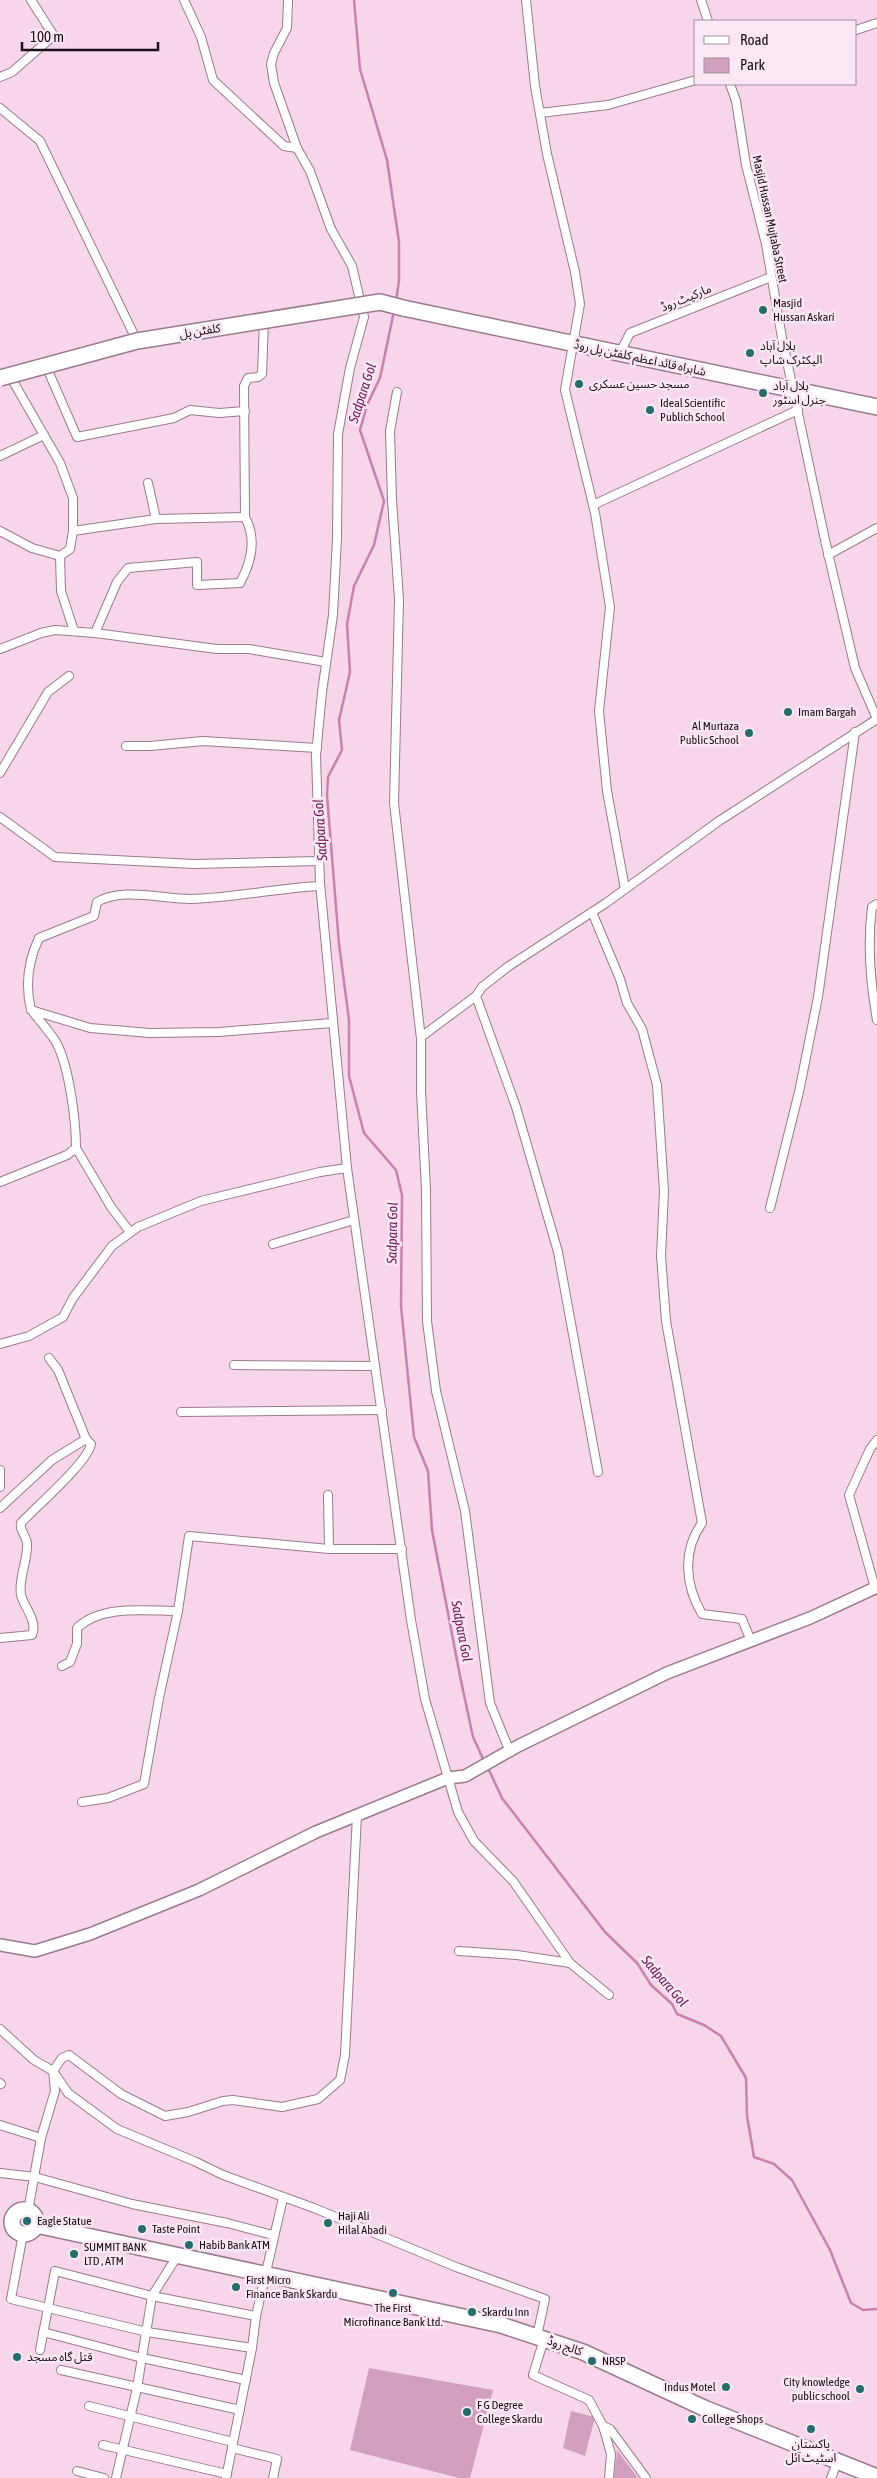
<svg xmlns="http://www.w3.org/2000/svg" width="877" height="2478" font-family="'Asap Condensed','Noto Sans Arabic',sans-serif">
	<rect width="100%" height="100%" fill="#f7d6e9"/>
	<g fill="#d2a0be">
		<polygon points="369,2368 493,2390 470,2478 459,2478 350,2450"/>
		<polygon points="571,2411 595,2417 585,2456 563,2448"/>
		<polygon points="617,2450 638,2478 614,2478"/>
	</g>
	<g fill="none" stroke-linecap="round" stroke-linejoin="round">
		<g stroke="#c981ae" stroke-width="2.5">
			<polyline points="354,0 360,69 387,160 399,242 399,281 396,301"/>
			<polyline points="394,311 380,378 367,405 360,430 384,501 374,545 354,586 347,624 350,672 339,720 342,750 328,777 327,795 339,944 349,1020 349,1076 364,1133 396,1170 402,1195 401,1306 414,1437 428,1471 432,1530 460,1676 473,1737 484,1761"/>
			<polyline points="488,1768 502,1798 605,1932 637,1963 651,1985 672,2004 677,2014 704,2025 721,2036 746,2078 747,2116 754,2157 774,2164 792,2180 830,2250 851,2303 863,2310 877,2309"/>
		</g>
		<defs>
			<g id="street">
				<polyline points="184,0 201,37 213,80 284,146 297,148"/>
				<polyline points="288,0 287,28 274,53 271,64 274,83 297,148 310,171 331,229 352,266 364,317 350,368 338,434 337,538 333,615 322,692 316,755 320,883 347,1168 411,1620 425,1699 458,1812 474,1841 513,1881 570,1963 609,1995"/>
				<polyline points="526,0 535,86 547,154 575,272 580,304 565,390 595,513 610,607 599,711 607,791 625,889"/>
				<polyline points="701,0 708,21"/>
				<polyline points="856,30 877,23"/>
				<polyline points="0,77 12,72 52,37 52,33 31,0"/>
				<polyline points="0,108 40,141 137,341"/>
				<polyline points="540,113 608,105 696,80"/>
				<polyline points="620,353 630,333 771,277"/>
				<polyline points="46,366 77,437 174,418 190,410 219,413 245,411"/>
				<polyline points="10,376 60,463 73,498 73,531 156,519"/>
				<polyline points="397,392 390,431 392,500 399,599 394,803 421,1039 421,1091 426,1190 427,1321 436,1391 465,1511 490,1703 510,1752"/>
				<polyline points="0,456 44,435"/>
				<polyline points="148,483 156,519 245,517 244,386 248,378 258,377 262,374 264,320"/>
				<polyline points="593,505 798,410"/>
				<polyline points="0,531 32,548 60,556"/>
				<polyline points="73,531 70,549 60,556 61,591 74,631"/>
				<polyline points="828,555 877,528"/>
				<path d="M95 633 117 582 128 568 197 562V585L240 583C251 563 257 539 245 517"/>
				<polyline points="0,649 41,633 55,630 95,633 217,649 249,649 326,662"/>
				<polyline points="126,746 150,746 203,741 317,748"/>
				<polyline points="0,773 48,692 69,676"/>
				<polyline points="0,817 55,857 195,864 319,861"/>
				<path d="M320 886C277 888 234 898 191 899 161 899 123 887 97 902L94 916 39 938C28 961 25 985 31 1010L90 1028 150 1033 219 1032 332 1023"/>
				<path d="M877 904 872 907C867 946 870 981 877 1020"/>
				<path d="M592 912 620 979 627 1003 642 1029 657 1085 664 1191 661 1256 666 1321 702 1523C682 1551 685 1585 702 1614L742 1619 751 1641"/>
				<path d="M32 1011C40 1021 49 1031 56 1042 69 1066 76 1120 76 1148"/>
				<polyline points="421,1037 476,996"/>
				<polyline points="0,1182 67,1155 76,1148 111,1207 130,1232"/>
				<polyline points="770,1208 799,1092 818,997 855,732"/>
				<polyline points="273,1244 354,1220"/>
				<polyline points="0,1344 29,1336 63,1317 73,1298 112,1246 138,1227 201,1201 320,1172 347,1168"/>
				<polyline points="49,1358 58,1370 86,1439"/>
				<polyline points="234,1365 375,1366"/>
				<polyline points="181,1412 382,1410"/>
				<polyline points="0,1470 0,1487"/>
				<polyline points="598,1472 558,1252 516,1107 476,996 482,987 509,966 606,903 719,821 877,719 855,668 825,540 782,338 766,244 746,165 736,101 730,84"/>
				<polyline points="328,1495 329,1549 402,1549"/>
				<path d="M0 1508 52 1460 86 1439 91 1444C88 1462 37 1506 21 1523 19 1531 27 1536 27 1544 28 1560 18 1579 21 1595 24 1607 38 1621 32 1635L0 1638"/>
				<polyline points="875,1588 849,1495 870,1449 877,1440"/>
				<path d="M62 1666 70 1662 77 1644V1628C102 1604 147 1611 178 1611"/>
				<polyline points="82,1802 108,1798 144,1784 159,1698 178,1611 189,1536 329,1549"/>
				<polyline points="459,1951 517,1955 570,1963"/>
				<polyline points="0,2029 34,2060 53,2071 68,2093 117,2129 194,2161 223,2175 314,2208 456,2267 545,2299 537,2336"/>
				<polyline points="0,2083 1,2084"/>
				<polyline points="0,2125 41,2138"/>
				<polyline points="0,2173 35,2177 132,2204 227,2223 273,2235"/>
				<polyline points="28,2211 41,2138 55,2091 53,2071 62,2058 69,2055 121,2094 165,2116 188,2112 223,2101 233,2100 282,2107 318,2099 340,2080 345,2055 357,1815"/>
				<polyline points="23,2234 11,2299 147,2332 252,2348"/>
				<polyline points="43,2332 142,2358 246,2380"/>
				<polyline points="544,2339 533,2375 589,2400 603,2426 610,2429 646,2478"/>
				<polyline points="40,2350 55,2271 152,2296 256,2316"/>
				<polyline points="61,2370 240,2410"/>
				<polyline points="89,2406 233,2442"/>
				<polyline points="603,2426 611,2454 609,2478"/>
				<polyline points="103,2445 227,2474"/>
				<polyline points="232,2448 277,2459 273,2478"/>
				<polyline points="77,2471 104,2478"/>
				<polyline points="116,2478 137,2388 152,2296 178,2255"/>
				<polyline points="226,2478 252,2348 256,2316 283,2198"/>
				<polyline points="831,2478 838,2461"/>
			</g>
			<polyline id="secondary" points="0,1945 35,1951 90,1934 199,1890 316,1832 448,1778 465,1776 518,1746 667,1673 810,1618 877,1587"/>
			<g id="highway">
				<polyline points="403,308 877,407"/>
				<circle cx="24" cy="2222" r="12"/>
				<polyline points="36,2225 501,2325 583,2352 704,2408 877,2477"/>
			</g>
		</defs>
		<use href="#street" stroke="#997b8d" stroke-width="10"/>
		<use href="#secondary" stroke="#997b8d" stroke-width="14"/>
		<use href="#highway" stroke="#997b8d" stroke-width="18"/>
		<use href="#street" stroke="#fff" stroke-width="8"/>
		<use href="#secondary" stroke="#fff" stroke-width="11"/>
		<use href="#highway" stroke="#fff" stroke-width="15"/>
		<defs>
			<polyline id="highway-bridge" points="0,378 137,341 380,302 403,308"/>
		</defs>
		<use href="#highway-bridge" stroke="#997b8d" stroke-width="18" stroke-linecap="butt"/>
		<use href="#highway-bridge" stroke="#fff" stroke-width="15"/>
	</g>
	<g fill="#226e6b" stroke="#fbe7f3" stroke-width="2">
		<circle cx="763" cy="310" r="5"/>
		<circle cx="750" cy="353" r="5"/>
		<circle cx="579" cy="384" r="5"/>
		<circle cx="763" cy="393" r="5"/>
		<circle cx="650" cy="410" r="5"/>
		<circle cx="788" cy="712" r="5"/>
		<circle cx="749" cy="733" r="5"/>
		<circle cx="27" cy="2221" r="5"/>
		<circle cx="328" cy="2223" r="5"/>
		<circle cx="142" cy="2229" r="5"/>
		<circle cx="189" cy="2245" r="5"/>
		<circle cx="74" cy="2254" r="5"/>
		<circle cx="236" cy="2287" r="5"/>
		<circle cx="393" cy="2293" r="5"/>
		<circle cx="472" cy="2312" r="5"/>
		<circle cx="17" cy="2357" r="5"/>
		<circle cx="592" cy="2361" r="5"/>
		<circle cx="726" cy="2387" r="5"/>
		<circle cx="860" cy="2389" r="5"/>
		<circle cx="467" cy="2412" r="5"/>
		<circle cx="692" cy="2419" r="5"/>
		<circle cx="811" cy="2429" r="5"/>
	</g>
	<g text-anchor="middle" stroke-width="5" stroke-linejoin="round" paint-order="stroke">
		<g font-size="12" fill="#1a0f16" stroke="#fbe7f3">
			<text transform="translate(770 219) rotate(78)" y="4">Masjid Hussan Mujtaba Street</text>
			<text transform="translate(686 298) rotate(-22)" y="4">مارکیٹ روڈ</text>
			<text transform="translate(200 331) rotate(-9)" y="4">کلفٹن پل</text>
			<text transform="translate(640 358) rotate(12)" y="4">شاہراہ قائد اعظم کلفٹن پل روڈ</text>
			<text transform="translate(565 2346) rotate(19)" y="4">کالج روڈ</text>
		</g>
		<g font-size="12" fill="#1a0f16" stroke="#fbe7f3" text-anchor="start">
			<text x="773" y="307">Masjid<tspan x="773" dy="14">Hussan Askari</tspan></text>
			<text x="760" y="350">ہلال آباد<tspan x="760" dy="14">الیکٹرک شاپ</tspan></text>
			<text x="589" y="388">مسجد حسین عسکری</text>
			<text x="773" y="390">ہلال آباد<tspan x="773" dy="14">جنرل اسٹور</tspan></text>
			<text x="660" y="407">Ideal Scientific<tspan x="660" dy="14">Publich School</tspan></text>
			<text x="798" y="716">Imam Bargah</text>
			<text x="739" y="730" text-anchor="end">Al Murtaza<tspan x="739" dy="14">Public School</tspan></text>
			<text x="338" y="2220">Haji Ali<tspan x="338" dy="14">Hilal Abadi</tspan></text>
			<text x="37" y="2225">Eagle Statue</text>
			<text x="152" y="2233">Taste Point</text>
			<text x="199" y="2249">Habib Bank ATM</text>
			<text x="84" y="2251">SUMMIT BANK<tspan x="84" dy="14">LTD , ATM</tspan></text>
			<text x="246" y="2284">First Micro<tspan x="246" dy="14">Finance Bank Skardu</tspan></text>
			<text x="393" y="2312" text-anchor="middle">The First<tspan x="393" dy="14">Microfinance Bank Ltd.</tspan></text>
			<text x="482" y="2316">Skardu Inn</text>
			<text x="27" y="2361">قتل گاہ مسجد</text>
			<text x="602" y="2365">NRSP</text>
			<text x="850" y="2386" text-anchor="end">City knowledge<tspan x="850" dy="14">public school</tspan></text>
			<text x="716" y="2391" text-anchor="end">Indus Motel</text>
			<text x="477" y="2409">F G Degree<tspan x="477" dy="14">College Skardu</tspan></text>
			<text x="702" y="2423">College Shops</text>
			<text x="811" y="2448" text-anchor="middle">پاکستان<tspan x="811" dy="14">اسٹیٹ آئل</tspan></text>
		</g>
		<g font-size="14" font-style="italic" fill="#6d1754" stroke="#fbe7f3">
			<text transform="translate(362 393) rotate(-72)" y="5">Sadpara Gol</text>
			<text transform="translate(320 830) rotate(-94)" y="5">Sadpara Gol</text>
			<text transform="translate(392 1233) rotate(-89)" y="5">Sadpara Gol</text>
			<text transform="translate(462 1631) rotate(79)" y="5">Sadpara Gol</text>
			<text transform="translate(665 1981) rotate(49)" y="5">Sadpara Gol</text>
		</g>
	</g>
	<rect x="694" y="20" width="162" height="65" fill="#fbe7f3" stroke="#a1919b"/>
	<rect x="704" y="36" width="25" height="8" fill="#ffffff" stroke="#a1919b"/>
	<text x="740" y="45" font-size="15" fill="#1a0f16">Road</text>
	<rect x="704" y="58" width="25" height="15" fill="#d2a0be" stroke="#a1919b"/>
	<text x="740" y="70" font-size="15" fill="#1a0f16">Park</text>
	<path d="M22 42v8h136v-8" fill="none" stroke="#1a0f16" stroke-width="2.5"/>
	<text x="30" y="42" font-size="15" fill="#1a0f16" stroke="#fbe7f3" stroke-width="4" paint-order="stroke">100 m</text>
</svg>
